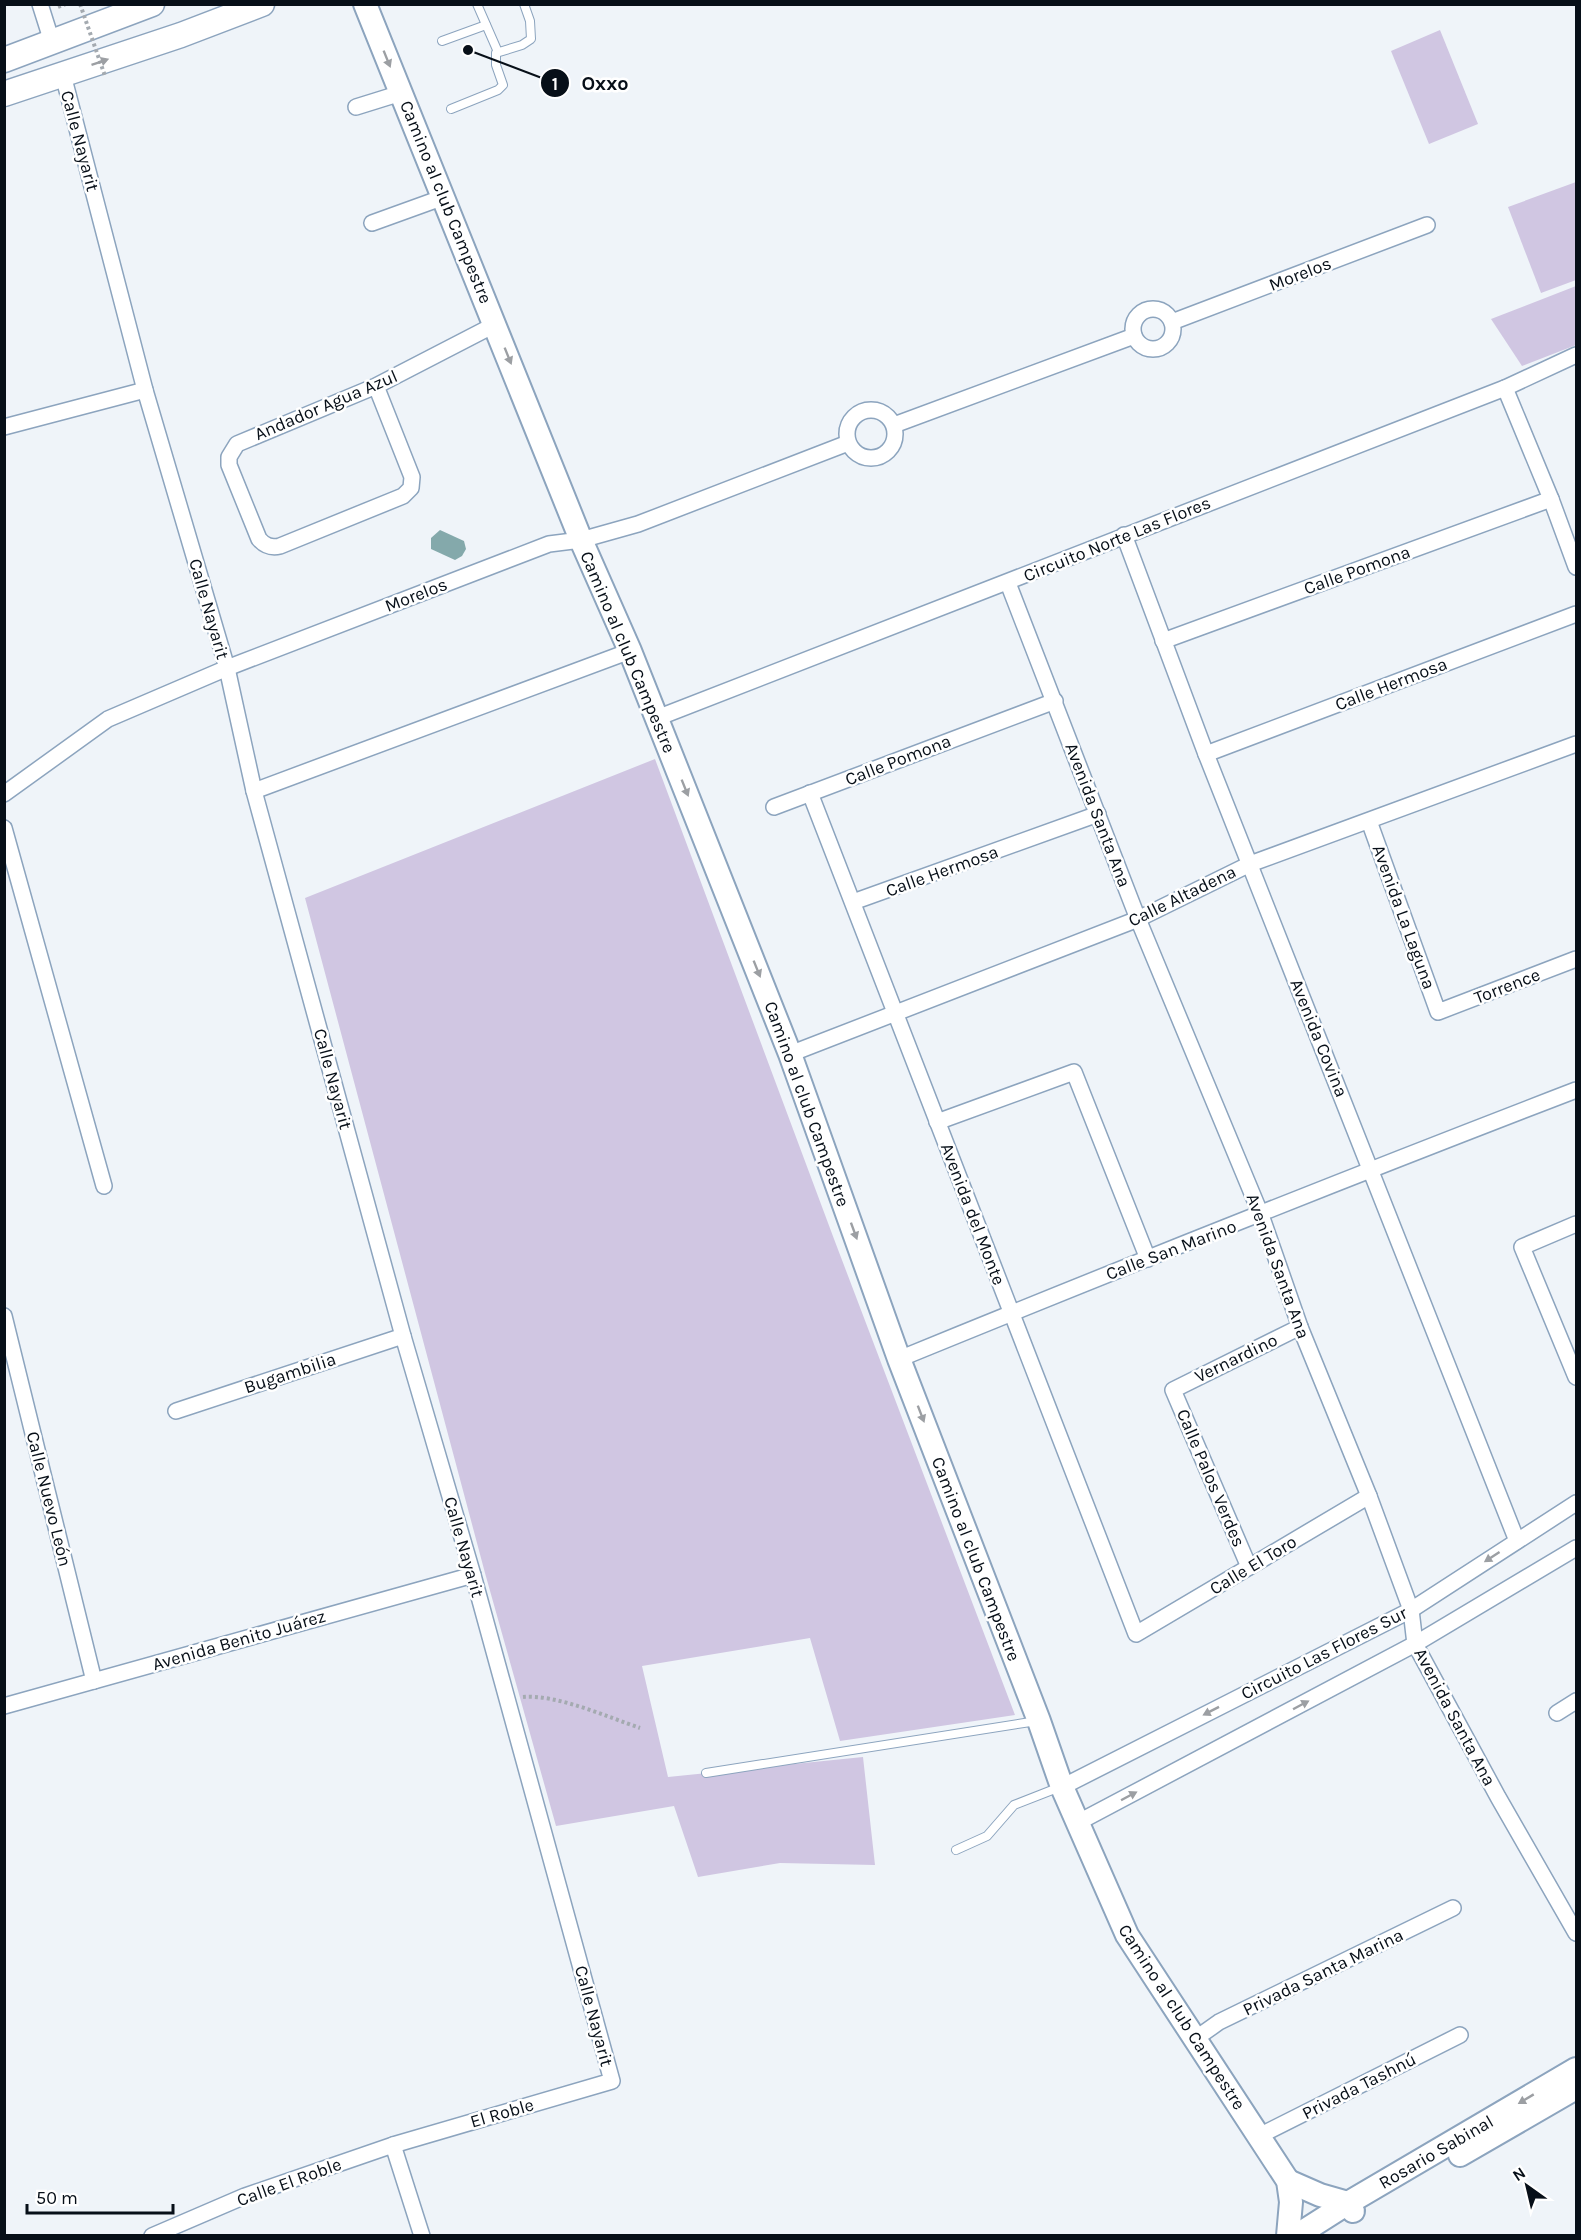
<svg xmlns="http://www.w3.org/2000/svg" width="1581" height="2240" font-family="Karla,sans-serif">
	<rect width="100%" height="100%" fill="#eff4f9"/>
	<g fill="#d0c6e2">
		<polygon points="1440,30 1478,124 1429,144 1391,51"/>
		<polygon points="1576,182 1576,280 1541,293 1508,207"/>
		<polygon points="1576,286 1576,345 1522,366 1491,319"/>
		<polygon points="655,759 834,1239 1015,1715 840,1741 810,1638 642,1666 668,1777 863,1757 875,1865 780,1863 698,1877 674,1806 556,1826 485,1573 305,898"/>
	</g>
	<polygon fill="#84a9ab" points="440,530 464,541 466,549 462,556 455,560 431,549 431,538"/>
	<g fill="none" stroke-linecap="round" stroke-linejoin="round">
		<defs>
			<g id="service">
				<polyline points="477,4 498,52"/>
				<polyline points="442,41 486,25"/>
				<polyline points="451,109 498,90 503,85 496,65 496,53 522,45 531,39 530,21 524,4"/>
				<polyline points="706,1773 1037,1721"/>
				<polyline points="956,1850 987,1836 1014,1805 1060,1787"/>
			</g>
			<g id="minor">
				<polyline points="40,4 52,42"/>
				<polyline points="63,75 145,390 227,668 254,791 403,1336 473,1575 612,2081 393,2145 245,2196 152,2236"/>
				<polyline points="356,107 401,93"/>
				<polyline points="372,223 444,197"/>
				<circle cx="1153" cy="329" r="20"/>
				<polyline points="1172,322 1427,225"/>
				<path d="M376 386 412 477 411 488 403 496 280 546C271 548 265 546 259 539L229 465V457L237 444 376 386 496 324"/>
				<polyline points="1505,388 1551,499 1576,567"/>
				<circle cx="871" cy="434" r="24"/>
				<polyline points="894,425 1134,336"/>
				<polyline points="4,427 145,390"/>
				<polyline points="1124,535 1206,754 1517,1541"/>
				<polyline points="1008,583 1138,919 1261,1215 1300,1327 1369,1496 1411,1610 1415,1644 1498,1797 1576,1933"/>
				<polyline points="1163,641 1551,499"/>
				<polyline points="657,718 1505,388 1576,355"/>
				<polyline points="1206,754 1576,614"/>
				<polyline points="254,791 630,651"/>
				<polyline points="810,793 1136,1634 1369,1496"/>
				<polyline points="4,794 108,719 227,668 549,544 581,540 638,524 848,443"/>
				<polyline points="774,807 1055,701"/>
				<polyline points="1369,821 1438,1012 1576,959"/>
				<polyline points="4,828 104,1186"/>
				<polyline points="853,902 1098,814"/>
				<polyline points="790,1054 1138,919 1250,864 1576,744"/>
				<polyline points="937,1122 1074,1072 1148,1259"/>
				<polyline points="1576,1224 1522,1247 1576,1377"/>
				<polyline points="4,1316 94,1681"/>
				<path d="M899 1359C1124 1267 1350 1177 1576 1090"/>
				<polyline points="176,1411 403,1336"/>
				<polyline points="1249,1567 1173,1390 1300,1327"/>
				<polyline points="4,1706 473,1575"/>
				<polyline points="1557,1713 1576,1701"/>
				<polyline points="1062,1787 1411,1610 1576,1503"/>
				<polyline points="1077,1823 1415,1644 1576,1548"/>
				<polyline points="1195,2039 1219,2022 1453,1908"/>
				<polyline points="1259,2136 1460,2035"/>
				<polyline points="393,2145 422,2236"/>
			</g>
			<g id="secondary">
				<polyline points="365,4 581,540 630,651 790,1054 899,1359 1039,1721 1062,1787 1127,1935 1288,2181 1291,2202 1288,2236"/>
				<polyline points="1460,2155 1576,2088"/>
				<polyline points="1288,2181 1320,2195 1348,2203 1353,2211"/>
				<polyline points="1296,2236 1348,2203 1576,2069"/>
			</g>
			<g id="primary">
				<polyline points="4,60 152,4"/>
				<polyline points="4,94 181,35 262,4"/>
			</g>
		</defs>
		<use href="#service" stroke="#8ca4be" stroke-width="10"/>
		<use href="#minor" stroke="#8ca4be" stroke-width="18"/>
		<use href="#secondary" stroke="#8ca4be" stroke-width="26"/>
		<use href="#primary" stroke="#8ca4be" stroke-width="27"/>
		<g stroke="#a4aab0" stroke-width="4" stroke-dasharray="3 3" stroke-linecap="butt">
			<polyline points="58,7 66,4"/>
			<path d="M523 1697C556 1694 608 1717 640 1728"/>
		</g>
		<use href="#service" stroke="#fff" stroke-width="8"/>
		<use href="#minor" stroke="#fff" stroke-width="15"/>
		<use href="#secondary" stroke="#fff" stroke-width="22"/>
		<use href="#primary" stroke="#fff" stroke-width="24"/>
		<polyline stroke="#a4aab0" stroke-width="4" stroke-dasharray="3 3" stroke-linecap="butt" points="80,4 105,76"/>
	</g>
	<defs><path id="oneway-solid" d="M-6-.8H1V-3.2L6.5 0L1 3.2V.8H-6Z" transform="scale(1.5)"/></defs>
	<g fill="#9c9fa3">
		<use href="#oneway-solid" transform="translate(387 59) rotate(68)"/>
		<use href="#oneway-solid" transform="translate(100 62) rotate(-19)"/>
		<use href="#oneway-solid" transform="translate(508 356) rotate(68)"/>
		<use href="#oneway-solid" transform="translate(685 788) rotate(68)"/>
		<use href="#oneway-solid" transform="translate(757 969) rotate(68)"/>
		<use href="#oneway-solid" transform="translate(854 1231) rotate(70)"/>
		<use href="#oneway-solid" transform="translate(921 1414) rotate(69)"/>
		<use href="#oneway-solid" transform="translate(1492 1557) rotate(147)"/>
		<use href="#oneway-solid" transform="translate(1301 1705) rotate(-28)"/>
		<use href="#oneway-solid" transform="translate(1211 1711) rotate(153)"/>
		<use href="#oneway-solid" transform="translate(1129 1796) rotate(-28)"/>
		<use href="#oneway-solid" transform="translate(1526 2099) rotate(149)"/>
	</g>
	<g text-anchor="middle" stroke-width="5" stroke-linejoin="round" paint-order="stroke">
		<g font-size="18" fill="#070f18" stroke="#fff">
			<text transform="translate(80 141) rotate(75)" y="6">Calle Nayarit</text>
			<text transform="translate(446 202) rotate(68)" y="6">Camino al club Campestre</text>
			<text transform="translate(1300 274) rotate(-21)" y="6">Morelos</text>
			<text transform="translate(326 405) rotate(-23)" y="6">Andador Agua Azul</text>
			<text transform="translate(1117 539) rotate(-22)" y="6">Circuito Norte Las Flores</text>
			<text transform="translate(1357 570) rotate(-20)" y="6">Calle Pomona</text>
			<text transform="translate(416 595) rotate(-21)" y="6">Morelos</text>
			<text transform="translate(209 609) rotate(74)" y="6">Calle Nayarit</text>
			<text transform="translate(628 652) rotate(67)" y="6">Camino al club Campestre</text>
			<text transform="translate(1391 684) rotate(-21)" y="6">Calle Hermosa</text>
			<text transform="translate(898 760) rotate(-21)" y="6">Calle Pomona</text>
			<text transform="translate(1098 815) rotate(69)" y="6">Avenida Santa Ana</text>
			<text transform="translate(942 871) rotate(-20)" y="6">Calle Hermosa</text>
			<text transform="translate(1182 896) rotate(-26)" y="6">Calle Altadena</text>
			<text transform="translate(1404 917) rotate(70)" y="6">Avenida La Laguna</text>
			<text transform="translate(1507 986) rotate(-21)" y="6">Torrence</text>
			<text transform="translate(1319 1038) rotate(68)" y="6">Avenida Covina</text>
			<text transform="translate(333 1079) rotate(75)" y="6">Calle Nayarit</text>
			<text transform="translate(807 1104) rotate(70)" y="6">Camino al club Campestre</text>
			<text transform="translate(973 1214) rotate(69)" y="6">Avenida del Monte</text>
			<text transform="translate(1171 1250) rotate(-21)" y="6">Calle San Marino</text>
			<text transform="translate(1278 1266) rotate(70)" y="6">Avenida Santa Ana</text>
			<text transform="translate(1236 1358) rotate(-26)" y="6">Vernardino</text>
			<text transform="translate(290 1373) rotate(-18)" y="6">Bugambilia</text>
			<text transform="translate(1211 1478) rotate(67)" y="6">Calle Palos Verdes</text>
			<text transform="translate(49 1499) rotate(76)" y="6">Calle Nuevo León</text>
			<text transform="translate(464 1547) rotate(74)" y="6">Calle Nayarit</text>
			<text transform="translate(976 1559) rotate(69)" y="6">Camino al club Campestre</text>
			<text transform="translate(1253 1565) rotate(-31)" y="6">Calle El Toro</text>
			<text transform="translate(239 1640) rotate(-16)" y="6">Avenida Benito Juárez</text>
			<text transform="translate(1324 1653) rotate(-27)" y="6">Circuito Las Flores Sur</text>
			<text transform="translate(1455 1717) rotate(62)" y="6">Avenida Santa Ana</text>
			<text transform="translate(1323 1972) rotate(-26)" y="6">Privada Santa Marina</text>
			<text transform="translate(594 2016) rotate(75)" y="6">Calle Nayarit</text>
			<text transform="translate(1182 2017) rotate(57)" y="6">Camino al club Campestre</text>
			<text transform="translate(1359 2086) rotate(-27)" y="6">Privada Tashnú</text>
			<text transform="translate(502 2113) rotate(-16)" y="6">El Roble</text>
			<text transform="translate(1436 2152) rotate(-30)" y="6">Rosario Sabinal</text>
			<text transform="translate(289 2182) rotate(-20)" y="6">Calle El Roble</text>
		</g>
	</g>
	<path fill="none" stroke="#070f18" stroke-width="2" d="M468 50L555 83"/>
	<g fill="#070f18" stroke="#fff" stroke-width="2">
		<circle cx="468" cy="50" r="6"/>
		<circle cx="555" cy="83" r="15"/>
	</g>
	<g font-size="18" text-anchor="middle" font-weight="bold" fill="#fff">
		<text x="555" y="90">1</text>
	</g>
	<g font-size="20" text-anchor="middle" font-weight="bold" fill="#070f18" stroke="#fff" stroke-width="5" stroke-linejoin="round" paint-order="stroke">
		<text x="605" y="90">Oxxo</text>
	</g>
	<rect width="1581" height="2240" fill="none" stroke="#070f18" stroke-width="12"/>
	<g transform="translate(1527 2186) rotate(326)" stroke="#ffffff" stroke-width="4.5" paint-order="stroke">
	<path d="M0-4.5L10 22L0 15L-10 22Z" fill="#070f18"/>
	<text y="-9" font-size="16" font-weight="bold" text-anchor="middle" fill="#070f18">N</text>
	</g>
	<path d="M27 2204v9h146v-9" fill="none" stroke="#070f18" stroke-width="3"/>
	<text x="36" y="2204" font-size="18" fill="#070f18" stroke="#ffffff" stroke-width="4.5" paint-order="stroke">50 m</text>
</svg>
